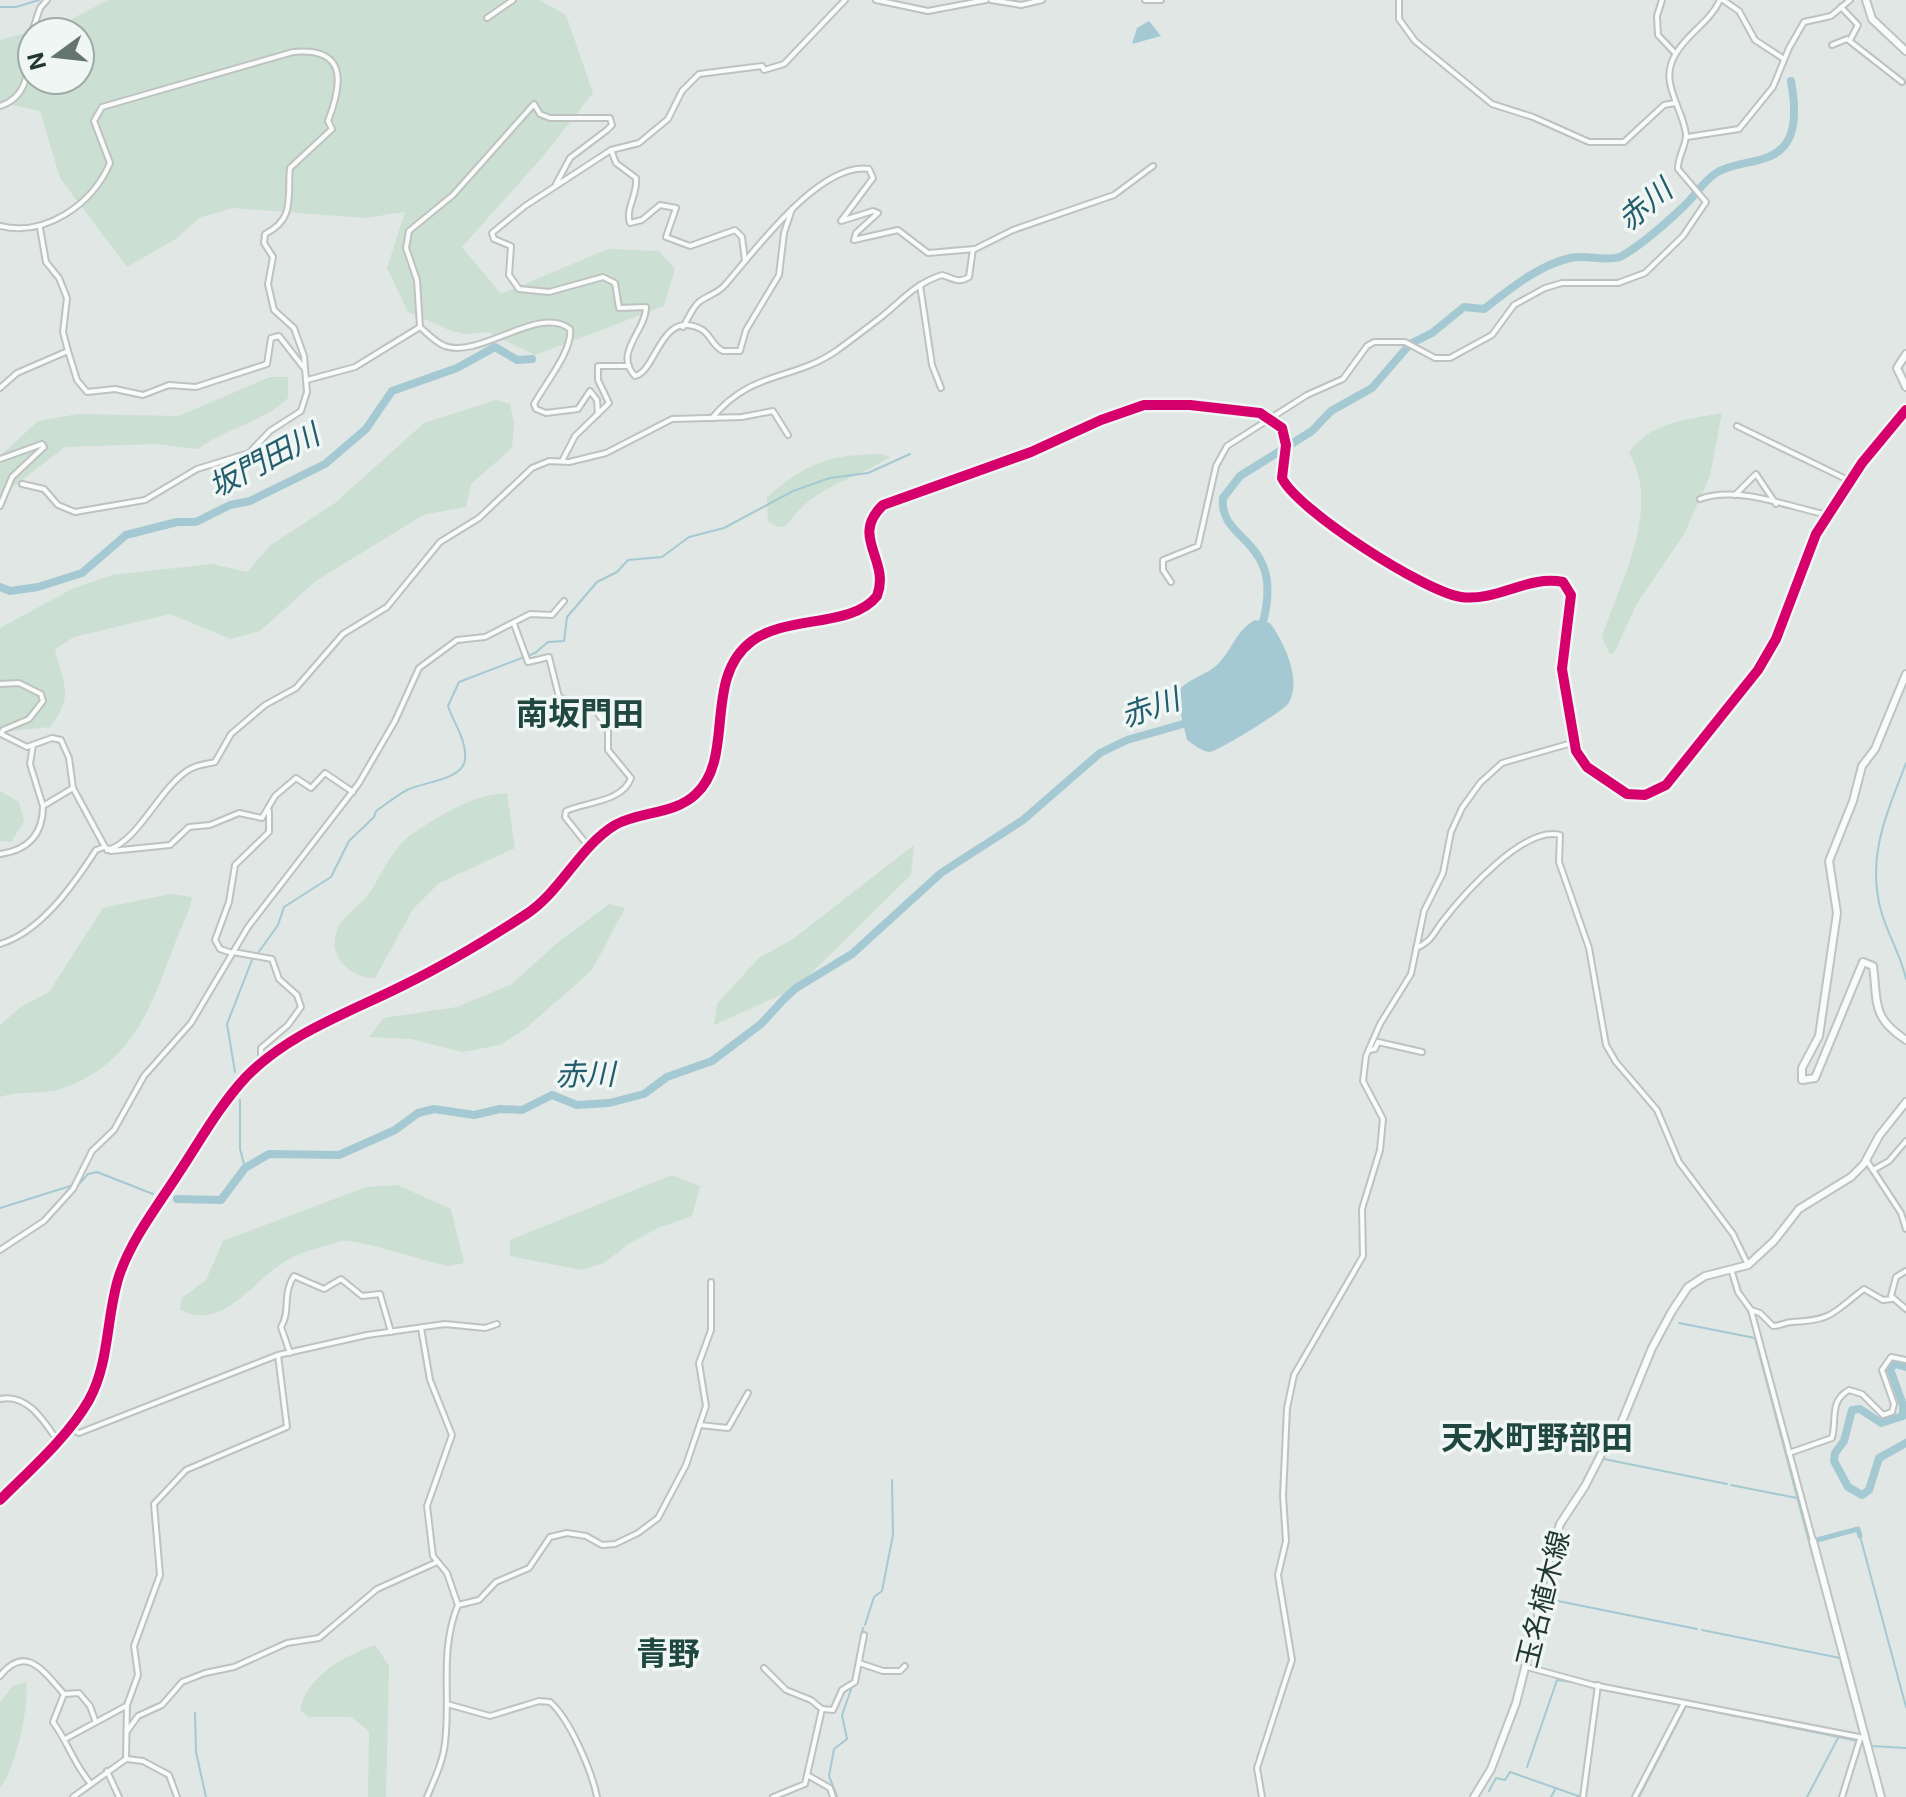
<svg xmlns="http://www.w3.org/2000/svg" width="1906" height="1797" font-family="Inter,'Noto Sans JP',sans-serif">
	<rect width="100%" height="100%" fill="#e1e7e4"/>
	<g fill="#cbdfd2" fill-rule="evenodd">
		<path d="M108 0H539L566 15 593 93 544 155 462 247 501 294 608 249 659 251 675 269 664 306 535 355 488 332 465 334 449 330 408 312 387 268 405 212 364 218 233 208 201 217 177 238 127 267 60 178 40 111 8 104 0 107V40L66 22ZM32 32H80V80H32Z"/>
		<path d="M270 377H288V398C261 424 226 428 198 449L157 444 65 447 0 497V456L38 421 78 414 179 416Z"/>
		<path d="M496 400 510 404 514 423 512 448 471 484 466 507 423 515 316 581 260 631 231 639 170 614 74 637 55 649C63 685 75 694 50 727L0 732V628L72 589 112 575 212 564 247 572 271 545 335 503 424 423Z"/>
		<path d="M1722 413 1710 476 1684 534 1636 605 1615 651 1610 655 1602 637C1620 583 1662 508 1629 453 1651 421 1686 420 1722 413Z"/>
		<path d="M880 454 890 457C851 482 814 485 786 526L778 527 768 521 767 497C807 463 827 455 880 454Z"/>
		<polygon points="0,791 19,802 24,821 11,842 0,841"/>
		<path d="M507 793 515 848 439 883 413 909 375 978C351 978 327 957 337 930 341 917 360 906 369 894 380 877 392 850 407 838 434 818 473 794 507 793Z"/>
		<polygon points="914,845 911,875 796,988 714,1025 717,1004 759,958 793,939"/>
		<path d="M170 894 192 897C189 915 181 926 175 943 151 1007 133 1064 61 1089 42 1095 19 1090 0 1097V1025L21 1007 49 992 103 908Z"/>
		<polygon points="609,904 625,908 592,970 525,1029 500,1045 462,1052 411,1039 369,1037 384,1018 457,1007 512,984 556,944"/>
		<polygon points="672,1175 700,1186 692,1216 658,1228 630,1243 604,1263 581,1270 510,1256 510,1240"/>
		<path d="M397 1185 451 1209 464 1263 448 1266C428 1262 355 1238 341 1241 325 1246 304 1251 289 1259 253 1278 226 1332 180 1310L182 1298 206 1280 223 1241 366 1187Z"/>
		<path d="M375 1645 389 1666 386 1797H368L369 1731 351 1717H309L300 1710C308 1675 343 1657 375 1645Z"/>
		<path d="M26 1682C30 1707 15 1768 0 1788V1702L13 1686Z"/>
	</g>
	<g fill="#a5c9d2">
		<polygon points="1149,21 1161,36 1132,44 1137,28"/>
		<path d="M1255 620 1270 623C1284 642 1303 681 1288 704 1283 711 1216 753 1209 752 1201 751 1193 744 1187 740L1176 694C1185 679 1206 676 1218 664 1232 650 1237 629 1255 620Z"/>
	</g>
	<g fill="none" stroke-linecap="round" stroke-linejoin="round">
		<g stroke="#a5c9d2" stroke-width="2">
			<polyline points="0,7 16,7 39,0"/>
			<path d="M1906 763C1887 814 1865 858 1882 914 1889 937 1901 956 1906 979"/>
			<path d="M258 953 278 925 284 907 331 877 349 841 374 817 376 811C386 804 396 796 407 790 422 782 464 780 465 759 467 740 453 722 448 706L459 682 535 653 548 642 564 641 567 617 597 582 617 572 628 560 662 557 689 537 724 528 793 491 830 478 868 473 910 454"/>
			<polyline points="235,1072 227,1024 252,960"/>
			<polyline points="240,1100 240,1149 245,1168"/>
			<polyline points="0,1208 80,1183 88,1174 97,1172 153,1194"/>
			<polyline points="1679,1323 1755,1338 1817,1572"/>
			<polyline points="1604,1459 1727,1484"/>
			<polyline points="1731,1485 1797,1498"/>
			<polyline points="1860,1536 1906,1707"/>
			<polyline points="1558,1601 1697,1629"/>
			<polyline points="865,1625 874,1597 882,1591 893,1535 892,1480"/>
			<polyline points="1702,1630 1840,1658 1861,1736"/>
			<polyline points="856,1666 863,1628"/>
			<polyline points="1687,1706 1761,1721"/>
			<polyline points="195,1713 196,1752 206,1797"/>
			<polyline points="1765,1722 1858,1741"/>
			<polyline points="1862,1742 1863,1742"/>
			<polyline points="1871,1746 1906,1748"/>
			<polyline points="1527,1767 1557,1680 1580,1683"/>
			<polyline points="1489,1791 1496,1778 1505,1780 1510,1772 1581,1797"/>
			<polyline points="837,1796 829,1776 834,1749 847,1739 842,1715 853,1684"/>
			<polyline points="1551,1797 1556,1788"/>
			<polyline points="1639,1797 1686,1706"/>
			<polyline points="1807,1797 1838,1738"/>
		</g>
		<polyline stroke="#a5c9d2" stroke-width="5" points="1817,1540 1858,1529 1860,1536"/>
		<g stroke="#a5c9d2" stroke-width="8">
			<polyline points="0,587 10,591 38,587 82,573 126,535 177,522 196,522 230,505 250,501 325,464 366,429 392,391 457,368 495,347 517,360 532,359"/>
			<path d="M1261 629C1289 537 1218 544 1223 498L1240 476 1312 431 1331 411 1372 388 1410 344 1432 333 1464 307 1484 309C1510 289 1537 266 1570 258 1587 254 1603 262 1620 257 1642 245 1664 225 1682 208 1695 197 1702 182 1716 173 1738 159 1772 166 1787 142 1798 126 1794 98 1791 81"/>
			<polyline points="177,1199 221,1200 245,1168 269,1154 339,1155 395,1130 418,1113 434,1109 474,1115 500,1109 522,1110 552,1095 577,1105 609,1103 644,1094 667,1077 712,1061 761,1024 784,999 796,988 852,954 941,873 1023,820 1100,753 1127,740 1190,722"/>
			<polyline points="1906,1367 1895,1364 1890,1369 1903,1405 1903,1416 1881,1423 1860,1409 1852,1410 1844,1441 1835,1453 1834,1461 1848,1487 1862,1495 1869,1490 1879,1458 1906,1443"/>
		</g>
		<defs>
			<g id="street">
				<polyline points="876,0 928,11 986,0"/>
				<polyline points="991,0 1021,5 1042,0"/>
				<polyline points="1145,0 1161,0"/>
				<polyline points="1399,0 1399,19 1415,41 1492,104 1533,117 1589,142 1624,142 1664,105 1675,103"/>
				<polyline points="1662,0 1657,16 1658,35 1675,53"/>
				<polyline points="1723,0 1739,11 1755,40 1784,59"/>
				<polyline points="1841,7 1858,25 1850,40"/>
				<polyline points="487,18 513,0"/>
				<polyline points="32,32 40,8 47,0"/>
				<polyline points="1832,45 1847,39 1902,82"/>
				<path d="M0 106C34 95 26 61 32 33"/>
				<polyline points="1687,137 1739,129 1773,87 1789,48 1804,22 1831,16 1850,0"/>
				<path d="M611 150 616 163 636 178C638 195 625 208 630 223L642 220 660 205 676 208 666 237 690 246 735 230 742 237 745 261"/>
				<path d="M792 209 784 233 779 275 746 330 740 351H723C712 346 710 333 701 329 660 309 657 371 635 376 613 353 646 331 646 307L619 308 615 283 603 277 549 292 519 289 509 275 511 246 494 239 492 233 525 206 611 150 639 143 668 119 682 91 699 74 762 66 764 70 784 64 845 0"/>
				<path d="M0 226C45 237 92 205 110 163L94 121 102 107 293 52C347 47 343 82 328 121L332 129 290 168C287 196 296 219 265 234L264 243 273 257 268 284 274 310 294 328 304 356 307 392 301 411 270 431 249 453 197 469 145 500 75 512 58 505 44 489 22 484"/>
				<polyline points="40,228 46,262 59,278 67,298 63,332 68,351 77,380 87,392 115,389 143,395 169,385 196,387 267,364 271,338 279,336 304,368"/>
				<polyline points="920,285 932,365 941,388"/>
				<polyline points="420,327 417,280 406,248 409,231 453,195 534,104 540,114 550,118 610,118 612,125 607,130 570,158 556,184"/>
				<path d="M420 327C427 333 436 343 445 346 480 359 540 304 570 329 573 350 545 384 534 404L536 409 546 413 578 409 590 391 597 400 598 414"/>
				<path d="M683 327C688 319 692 308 699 302 708 295 717 294 725 285 754 252 819 162 869 169L873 178 841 221 873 211 878 213 856 233 854 240 898 230 928 253 975 249 1013 230 1114 195 1153 166"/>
				<polyline points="307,380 355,367 420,327"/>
				<polyline points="0,388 17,373 68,351"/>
				<path d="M712 418C751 370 793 381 836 351 850 341 863 331 876 321 899 304 913 284 942 275 953 278 958 284 969 277L973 249"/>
				<polyline points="1737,426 1850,481"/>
				<polyline points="0,459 42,444 44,447 12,477 0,506"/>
				<polyline points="562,461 575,436 609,403 598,380 598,366 629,366"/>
				<polyline points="1735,495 1756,474 1776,504"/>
				<path d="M1700 499C1737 485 1789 507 1828 515"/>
				<path d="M1171 582 1163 570V560L1198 546 1216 466 1227 446 1307 395 1343 379 1367 346 1374 342H1405L1435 358H1450L1492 335 1514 305 1545 288 1562 283H1618L1645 273 1683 236 1706 202 1678 169C1677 158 1687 144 1686 134 1682 105 1657 81 1677 52 1689 32 1710 22 1720 0"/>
				<path d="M514 624 528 662 549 657 559 697 596 711 608 727V750L631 778C623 802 585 802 566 811L565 817 589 847"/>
				<polyline points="0,684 19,683 41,694 43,701 29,719 3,730 1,734 27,747 52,738 61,740 69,758 73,788 105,847 111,851 170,845 189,827 210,825 239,813 262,818 275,796 296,778 311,788 325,773 353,792"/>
				<polyline points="33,745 30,764 43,806"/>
				<path d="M107 850C139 842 159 787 190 769 197 765 207 764 215 762L231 734 265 705 296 688 343 634 387 607 440 542 479 518 532 468 549 461 569 462 606 453 672 419 742 417 773 411 788 435"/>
				<path d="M0 854C29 850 43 834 43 806L73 788"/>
				<path d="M0 944C41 932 74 884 96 850L104 847"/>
				<path d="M1416 948C1431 942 1433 934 1442 922 1462 896 1524 825 1560 835L1559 862 1589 948 1606 1045 1616 1062 1657 1110 1679 1162 1733 1234 1748 1265"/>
				<polyline points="233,952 272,959 279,979 297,995 301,1007 288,1025 261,1048 261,1064"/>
				<polyline points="232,953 220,949 215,940 229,902 235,865 269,832 269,811"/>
				<polyline points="1369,1050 1375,1049 1378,1042 1422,1052"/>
				<polyline points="1867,1161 1901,1213 1906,1229"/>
				<polyline points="1873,1170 1889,1161 1906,1141"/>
				<polyline points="0,1250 44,1221 73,1189 92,1151 114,1130 144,1076 191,1023 248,927 359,783 395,721 419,668 457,640 485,637 530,614 552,615 564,601"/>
				<polyline points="1906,1271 1896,1277 1891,1296 1906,1309"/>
				<polyline points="1732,1272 1738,1292 1751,1310 1813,1541"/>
				<path d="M1751 1310 1760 1313 1773 1326C1781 1326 1785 1322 1792 1322 1834 1320 1832 1313 1864 1289L1883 1300 1892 1299"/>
				<path d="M421 1328 430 1380 452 1435 427 1506 433 1556 447 1573 458 1605C439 1651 451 1695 445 1743 443 1762 434 1780 427 1797"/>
				<path d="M290 1353 281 1327C291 1311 282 1293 294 1276L324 1289 341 1279 362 1296 380 1294 391 1332"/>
				<path d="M0 1399C27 1393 44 1421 57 1440"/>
				<polyline points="700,1425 728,1428 748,1393"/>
				<polyline points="70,1429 79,1433 278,1355 367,1335 445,1324 485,1328 497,1324"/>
				<path d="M1789 1453 1832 1438C1837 1419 1829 1401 1849 1390L1862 1394 1883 1415 1892 1412 1894 1404 1882 1370 1891 1357 1906 1360"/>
				<polyline points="458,1605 479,1600 496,1582 529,1568 550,1537 567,1533 586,1536 602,1545 615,1544 638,1533 658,1518 686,1465 706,1406 699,1363 711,1330 711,1282"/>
				<polyline points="859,1663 883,1671 900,1671 905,1666"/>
				<polyline points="1527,1667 1593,1685 1864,1738"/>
				<polyline points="764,1668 786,1690 811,1700 822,1709"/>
				<path d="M0 1676C26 1643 44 1672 64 1694L53 1722C69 1744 73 1763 91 1784"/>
				<polyline points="64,1694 79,1693 90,1706 95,1720"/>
				<path d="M447 1704 490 1716 539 1701 550 1702C570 1719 592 1772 597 1797"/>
				<polyline points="128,1730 138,1716 162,1705 182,1682 205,1673 234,1667 287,1643 319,1638 377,1589 435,1563"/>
				<polyline points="65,1739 126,1706"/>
				<polyline points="127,1759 143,1761 169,1775 177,1797"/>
				<polyline points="107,1771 119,1797"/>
				<polyline points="809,1776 830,1788 833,1797"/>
				<polyline points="73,1797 126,1759 127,1705 138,1675 134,1646 160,1575 154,1504 186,1470 287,1427 278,1355"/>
				<polyline points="773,1797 805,1784 822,1709 833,1710 842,1690 855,1682 864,1635"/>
				<polyline points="1262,1797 1257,1768 1292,1660 1278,1575 1286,1541 1283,1496 1287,1408 1294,1375 1363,1256 1362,1209 1380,1150 1383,1119 1363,1081 1366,1056 1380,1024 1411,974 1424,911 1443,873 1451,832 1462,808 1480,783 1502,763 1572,743"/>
				<polyline points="1583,1797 1598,1685"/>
				<polyline points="1635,1797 1684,1703"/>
				<polyline points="1842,1797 1860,1739"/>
			</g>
			<g id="secondary">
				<polyline points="1866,0 1872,19 1906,51"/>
				<polyline points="1906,354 1897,368 1906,387"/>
				<path d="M1906 674 1875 749 1862 766 1853 801 1829 861 1837 913 1819 1036 1802 1068V1080L1815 1078 1863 962 1873 966C1878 1003 1871 1017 1906 1040"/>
				<path d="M0 1500C30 1470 68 1437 89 1400 110 1362 106 1316 119 1276 132 1238 159 1204 180 1171 201 1139 220 1105 246 1077 289 1033 348 1013 402 986 445 965 485 941 525 915 561 892 579 847 615 825 640 811 674 815 696 794 736 757 702 678 752 641 786 615 852 628 877 596 891 560 849 537 883 505L1031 452 1101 420 1144 405H1190L1260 413 1282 428 1286 445 1282 478C1297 510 1425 592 1461 597 1497 602 1527 575 1563 582L1571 595 1562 669 1576 751 1587 767 1627 794 1645 795 1666 785 1758 670 1776 639 1816 534 1862 463 1906 410"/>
				<polyline points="1813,1541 1881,1797"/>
				<polyline points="1474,1797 1491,1769 1516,1703 1538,1617 1542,1584 1560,1524 1585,1486 1609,1439 1620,1426 1652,1348 1672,1311 1688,1287 1705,1276 1748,1265 1774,1241 1799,1209 1851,1177 1864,1164 1879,1136 1906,1102"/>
			</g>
		</defs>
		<use href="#street" stroke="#bec3c1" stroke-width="8"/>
		<use href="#secondary" stroke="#bec4c1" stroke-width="10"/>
		<use href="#street" stroke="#fafbfb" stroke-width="4"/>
		<use href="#secondary" stroke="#fafbfb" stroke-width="6"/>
		<defs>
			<path id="cycleway" d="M0 1500C30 1470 68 1437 89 1400 110 1362 106 1316 119 1276 132 1238 159 1204 180 1171 201 1139 220 1105 246 1077 289 1033 348 1013 402 986 445 965 485 941 525 915 561 892 579 847 615 825 640 811 674 815 696 794 736 757 702 678 752 641 786 615 852 628 877 596 891 560 849 537 883 505L1031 452 1101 420 1144 405H1190L1260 413 1282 428 1286 445 1282 478C1297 510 1425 592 1461 597 1497 602 1527 575 1563 582L1571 595 1562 669 1576 751 1587 767 1627 794 1645 795 1666 785 1758 670 1776 639 1816 534 1862 463 1906 410"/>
		</defs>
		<use href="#cycleway" stroke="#eff6f3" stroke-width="15"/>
		<use href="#cycleway" stroke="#d6006c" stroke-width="10"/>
	</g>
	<g text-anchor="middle" stroke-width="7" stroke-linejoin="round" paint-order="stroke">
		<g font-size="28" fill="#213732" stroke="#eff6f3">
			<text transform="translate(1543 1599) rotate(-76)" y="10">玉名植木線</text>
		</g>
		<g font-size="30" font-style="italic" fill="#225c6d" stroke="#eff6f3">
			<text transform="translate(1645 205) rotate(-40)" y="10">赤川</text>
			<text transform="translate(264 461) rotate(-28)" y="10">坂門田川</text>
			<text transform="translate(1150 708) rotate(-19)" y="10">赤川</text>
			<text transform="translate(585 1075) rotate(-1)" y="10">赤川</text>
		</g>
		<g font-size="32" font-weight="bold" fill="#204740" stroke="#eff6f3">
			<text x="580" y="725">南坂門田</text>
			<text x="1537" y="1449">天水町野部田</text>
			<text x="668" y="1665">青野</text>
		</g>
	</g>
	<g transform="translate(56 56) rotate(255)"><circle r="38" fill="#eff6f3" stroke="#9daaa6" stroke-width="2"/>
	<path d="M0-6L14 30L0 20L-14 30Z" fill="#647570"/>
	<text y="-12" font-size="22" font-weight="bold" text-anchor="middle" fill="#213732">N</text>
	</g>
</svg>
